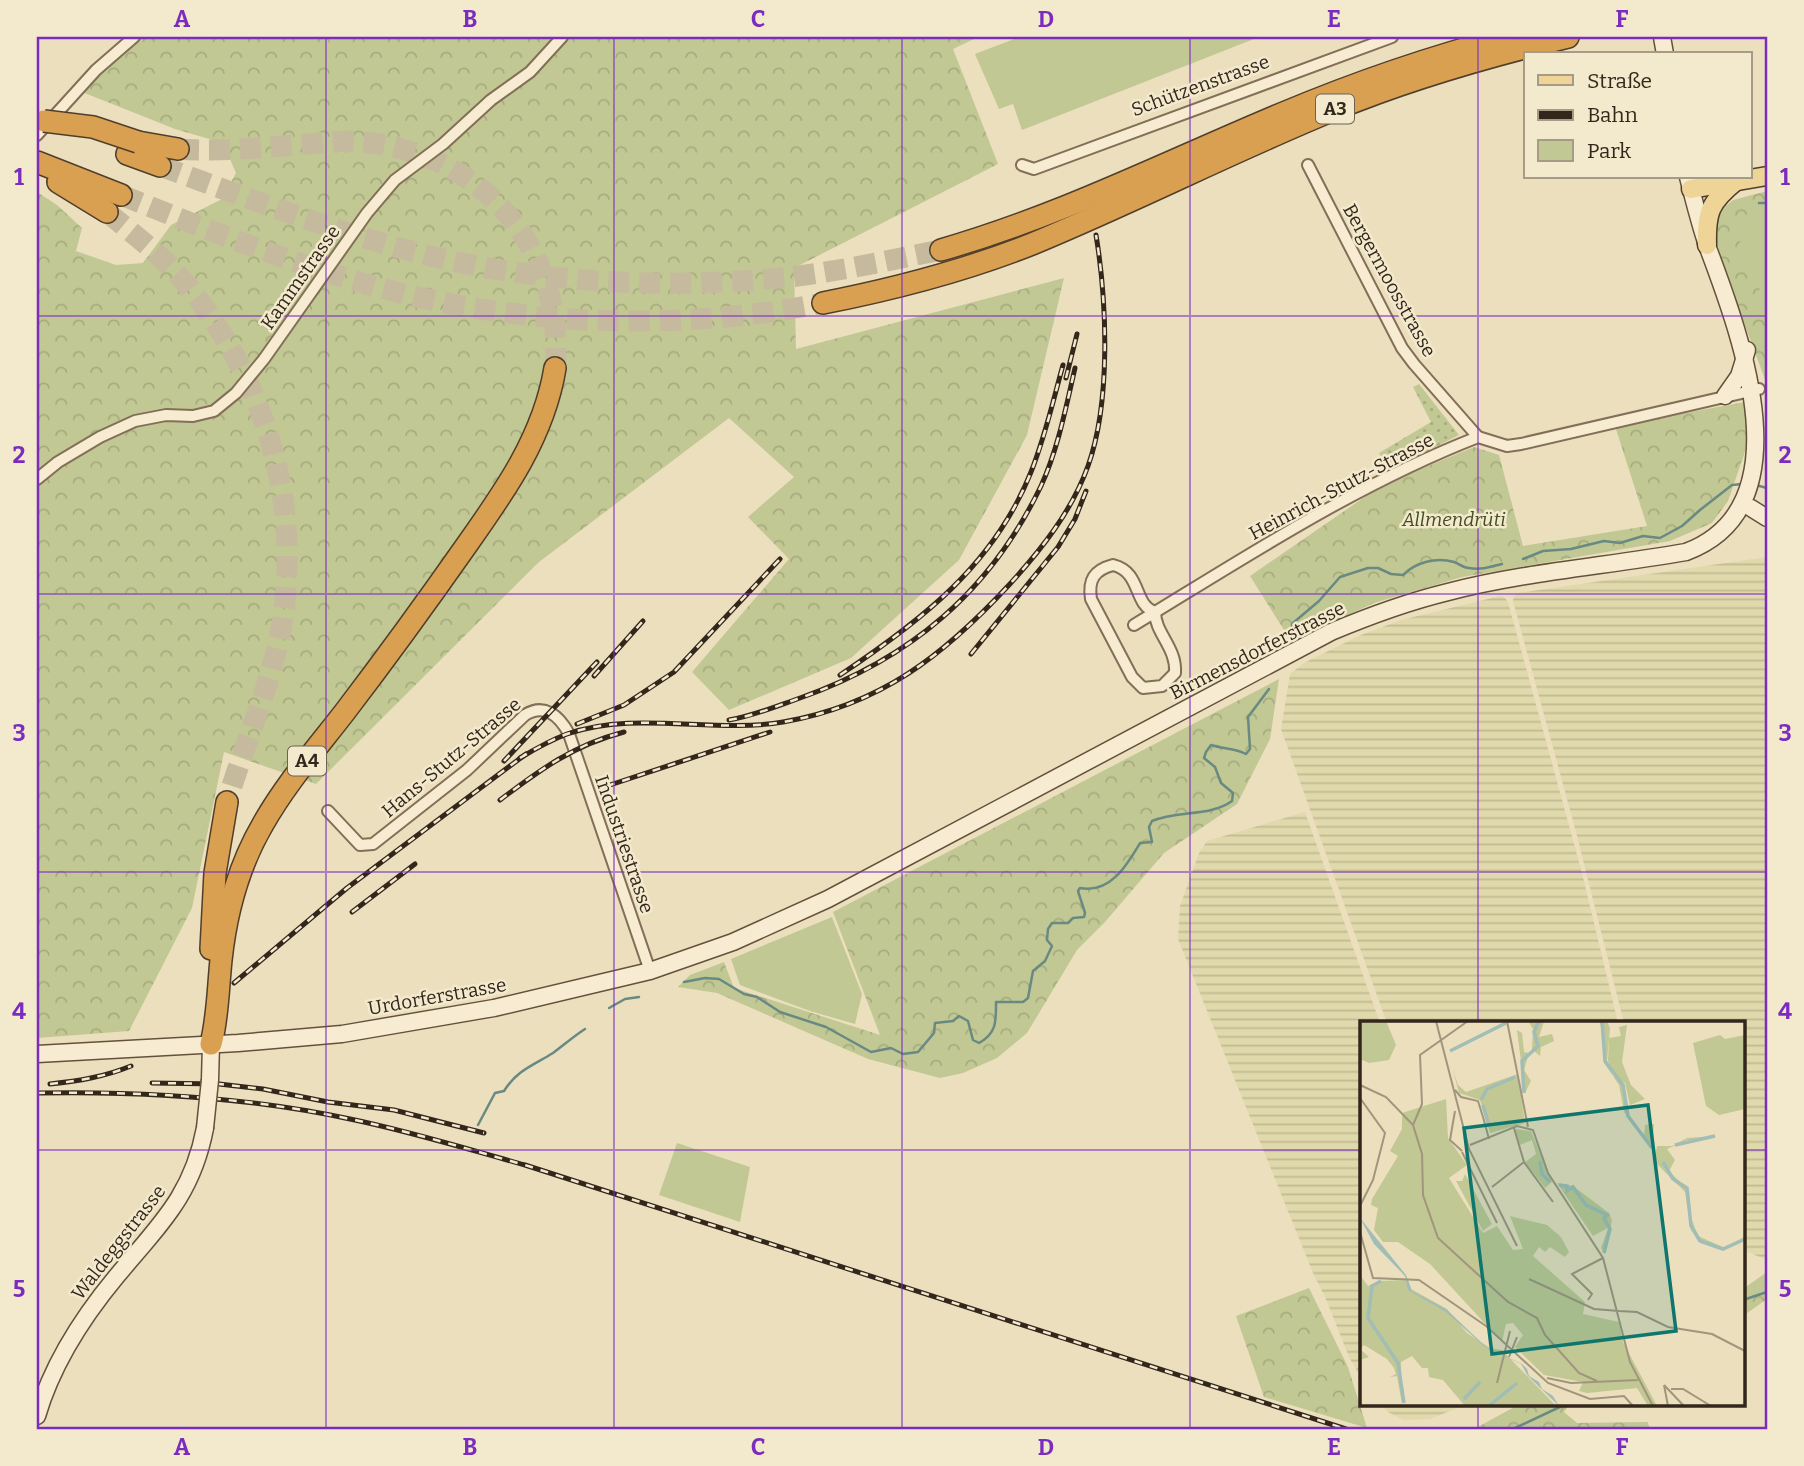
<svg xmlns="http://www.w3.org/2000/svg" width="1804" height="1466" font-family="Bitter,serif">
	<defs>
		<pattern id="farmland-rules" width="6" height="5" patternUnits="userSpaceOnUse" patternTransform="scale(1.75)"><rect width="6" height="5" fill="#e0d9ac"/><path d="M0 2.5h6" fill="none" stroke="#c1ba93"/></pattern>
		<pattern id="grass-dots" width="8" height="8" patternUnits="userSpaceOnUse" patternTransform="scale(1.75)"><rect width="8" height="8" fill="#c1c893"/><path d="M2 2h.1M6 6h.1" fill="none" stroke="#a6ac7e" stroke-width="1.8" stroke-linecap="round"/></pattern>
		<pattern id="forest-crowns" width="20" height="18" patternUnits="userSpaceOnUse" patternTransform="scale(1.75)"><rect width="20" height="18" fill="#c1c893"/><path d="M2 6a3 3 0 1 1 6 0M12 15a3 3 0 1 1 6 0" fill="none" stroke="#a6ac7e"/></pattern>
	</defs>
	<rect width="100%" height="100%" fill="#ebdfbe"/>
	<g fill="url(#farmland-rules)">
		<polygon points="1767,557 1767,1260 1743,1250 1743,1023 1624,1023 1576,832 1513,601 1514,596 1518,593"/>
		<polygon points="1500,596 1504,597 1508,602 1582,873 1618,1023 1387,1023 1281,729 1290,674 1304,663 1361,635 1401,620"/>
		<polygon points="1305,812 1380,1023 1361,1023 1361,1377 1350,1359 1325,1297 1313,1273 1178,939 1180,906 1199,853 1207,841"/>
		<polygon points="1381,1405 1465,1405 1430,1419 1403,1420 1388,1412"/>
	</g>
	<polygon fill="url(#grass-dots)" points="1419,384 1459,435 1390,470 1379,453 1431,422 1413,387"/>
	<g fill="url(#forest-crowns)">
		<polygon points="143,37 978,37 953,49 998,164 794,268 796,349 1064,278 1027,435 959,560 851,658 729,710 692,672 789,559 748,517 794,477 729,418 539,562 316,784 224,752 192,908 129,1031 37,1038 37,192 57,205 82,228 76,251 116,265 143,263 171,225 222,199 236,173 223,143 175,129 82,92 115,59"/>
		<polygon points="1767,191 1767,385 1712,236 1714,216 1733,200"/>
		<polygon points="1745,402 1749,440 1728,501 1712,523 1670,541 1462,577 1374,603 1291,641 1250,576 1382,485 1474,447 1499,455 1523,546 1647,526 1615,426"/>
		<polygon points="1279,679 1270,739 1237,804 1164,853 1105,922 1077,950 1027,1033 997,1058 963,1073 940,1078 868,1059 717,993 678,987 690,975 724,962 734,988 880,1035 833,912"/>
		<polygon points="1767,1272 1767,1299 1743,1316 1743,1289"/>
		<polygon points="1309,1288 1348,1367 1367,1428 1264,1397 1236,1316"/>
		<polygon points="1518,1405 1569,1405 1564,1412 1577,1423 1648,1422 1649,1429 1474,1429"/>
	</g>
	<g fill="#c1c893">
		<polygon points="1019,37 1259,37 1022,130 1013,104 999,109 975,54"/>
		<polygon points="1767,206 1767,304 1741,252 1738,219 1758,208"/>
		<polygon points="832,917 862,994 855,1024 810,1011 740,985 731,959"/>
		<polygon points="677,1143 750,1167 740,1222 659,1195"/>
	</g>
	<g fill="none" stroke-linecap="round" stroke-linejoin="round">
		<g stroke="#698a82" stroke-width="2.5">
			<polyline points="1759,203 1767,203"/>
			<polyline points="1752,484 1767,488"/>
			<polyline points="1523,559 1543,551 1571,549 1604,541 1620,543 1643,536 1660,538 1682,526 1700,510 1732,485 1742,484"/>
			<path d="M1290 631 1293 623 1319 601 1340 577 1368 568H1378L1391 574 1403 575C1416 562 1436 557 1454 562 1460 564 1463 568 1469 568 1481 570 1490 567 1502 564"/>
			<path d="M684 982 705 978 719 979 744 994 757 997 780 1012 826 1027 871 1052 891 1048 903 1054 918 1052 934 1033 935 1023 953 1021 959 1016 968 1021 973 1040 979 1043C997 1033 996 1021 996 1002H1023L1028 998 1033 971 1045 961 1052 946 1047 940 1048 929 1052 923H1068L1073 918 1084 917 1085 913 1078 891 1080 888C1110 894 1127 865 1140 843L1152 842 1149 827 1152 821C1177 810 1210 817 1232 801L1233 793 1221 783 1215 767 1204 758 1206 752 1211 745C1223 749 1235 748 1246 754L1250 749 1248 717 1269 689"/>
			<polyline points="609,1008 625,999 639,997"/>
			<path d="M478 1125 495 1093 504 1091C517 1070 534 1065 553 1053 564 1045 574 1036 585 1029"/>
			<polyline points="1743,1300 1767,1292"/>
			<polyline points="1513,1429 1564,1405"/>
		</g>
		<g stroke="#c6ba9e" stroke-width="21" stroke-dasharray="21 10" stroke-linecap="butt">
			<path d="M178 149C217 152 256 148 295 145 313 144 331 141 348 141 473 145 566 242 555 368"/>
			<path d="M160 166C235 193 309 222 385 244 515 282 656 291 790 277 841 271 891 260 941 250"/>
			<path d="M121 195C203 228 285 261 370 285 516 326 675 332 823 303"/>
			<path d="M107 212C133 234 160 254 182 279 260 372 299 488 284 609 276 676 246 738 227 802"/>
		</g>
		<defs>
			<g id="minor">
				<polyline points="37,135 96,70 134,37"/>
				<polyline points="1022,165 1034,169 1392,37"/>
				<polyline points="1308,165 1402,348 1414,364 1478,437"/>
				<polyline points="37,479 58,462 100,437 135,421 166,415 193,416 214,411 236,393 264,359 367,213 395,180 443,144 491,100 530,72 562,37"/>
				<path d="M1113 565C1142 572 1133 605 1155 612 1155 633 1177 648 1175 673L1162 686 1143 688 1132 677 1091 599C1088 580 1094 570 1113 565Z"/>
				<path d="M1134 625C1246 557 1355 485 1478 437L1507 446 1521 444 1759 389"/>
				<path d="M328 811 360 845 373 844 467 770 525 715C544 703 559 715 569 734L650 971"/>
			</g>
			<g id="secondary">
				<polyline points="1662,37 1665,54"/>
				<polyline points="1725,396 1739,376 1747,350"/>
				<polyline points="1751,508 1767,518"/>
				<path d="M37 1054 238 1043 342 1034 494 1008 650 971 733 942 828 899 1331 632C1369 616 1407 602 1448 592 1525 572 1607 566 1686 552 1804 508 1743 341 1708 248 1700 225 1694 201 1688 177"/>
				<polyline points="210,1080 211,1044"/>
				<path d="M37 1416C52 1365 82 1318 116 1277 158 1226 192 1197 205 1128"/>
			</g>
			<g id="primary">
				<polyline points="1691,189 1767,176"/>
				<path d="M1707 245C1706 212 1710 202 1736 181"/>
			</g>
			<g id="motorway">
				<polyline points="138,142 178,149"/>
				<polyline points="127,154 160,166"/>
				<polyline points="37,162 121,195"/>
				<polyline points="58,182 107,212"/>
				<path d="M941 250C1062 215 1166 162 1281 114 1355 83 1430 57 1507 37"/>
				<path d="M823 303C894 289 964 271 1032 244 1134 202 1233 151 1336 109 1411 78 1489 56 1568 37"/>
				<polyline points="211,949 215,873 227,802"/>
				<path d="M211 1044C218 1016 218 989 221 960 226 913 239 865 263 824 285 785 316 749 344 713 386 658 426 603 466 546 505 491 544 436 555 368"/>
			</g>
		</defs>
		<use href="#minor" stroke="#836f58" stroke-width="14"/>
		<use href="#secondary" stroke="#64513b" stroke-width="19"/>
		<use href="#primary" stroke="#503e2c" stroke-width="21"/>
		<use href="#motorway" stroke="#503e2c" stroke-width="24"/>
		<use href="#minor" stroke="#f7ecd1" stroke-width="10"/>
		<use href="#secondary" stroke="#f7ecd1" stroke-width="16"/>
		<use href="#primary" stroke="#eed496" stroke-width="18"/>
		<use href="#motorway" stroke="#d9a051" stroke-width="21"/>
		<defs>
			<g id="rail">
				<polyline points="1066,378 1077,334"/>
				<polyline points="971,654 1058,547 1075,519 1086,491"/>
				<path d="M840 675C921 621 994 565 1031 472 1045 437 1053 401 1063 365"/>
				<polyline points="594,676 643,621"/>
				<path d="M729 720C753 716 777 706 800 698 910 659 990 592 1041 486 1058 449 1066 407 1075 368"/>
				<polyline points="577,724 624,705 674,672 780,559"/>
				<path d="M520 758C535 749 551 740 567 734 636 710 712 734 783 722 881 705 944 655 1009 585 1041 550 1072 511 1088 466 1111 402 1107 302 1096 235"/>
				<polyline points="504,761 597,662"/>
				<polyline points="607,786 770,732"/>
				<path d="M500 800C541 769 574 745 624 732"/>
				<polyline points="352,912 415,864"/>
				<polyline points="234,983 347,888 526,754"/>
				<polyline points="152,1083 219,1084 263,1089 328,1102 394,1110 484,1133"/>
				<path d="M50 1084C78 1081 104 1077 131 1066"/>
				<path d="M37 1093C141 1091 247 1097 350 1119 409 1131 467 1149 525 1165L1346 1429"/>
			</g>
		</defs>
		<use href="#rail" stroke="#33271c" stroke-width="5"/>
		<use href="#rail" stroke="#f3e9cd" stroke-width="2.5" stroke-dasharray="8" stroke-linecap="butt"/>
		<defs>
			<polyline id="secondary-bridge" points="205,1128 210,1080"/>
			<polyline id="motorway-bridge" points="44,121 93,127 138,142"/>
		</defs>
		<use href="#secondary-bridge" stroke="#64513b" stroke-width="19" stroke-linecap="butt"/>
		<use href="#motorway-bridge" stroke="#503e2c" stroke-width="24" stroke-linecap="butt"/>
		<use href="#secondary-bridge" stroke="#f7ecd1" stroke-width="16"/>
		<use href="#motorway-bridge" stroke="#d9a051" stroke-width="21"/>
	</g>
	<path fill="none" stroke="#7b2cbf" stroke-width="2" stroke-opacity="0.55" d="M326 37V1429M614 37V1429M902 37V1429M1190 37V1429M1478 37V1023M37 316H1767M37 594H1767M37 872H1767M37 1150H1361M1743 1150H1767M1478 1405V1429"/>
	<g text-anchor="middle" stroke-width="5" stroke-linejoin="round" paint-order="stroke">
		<g fill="#f3e9cd" stroke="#6d6151" stroke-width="2">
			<rect x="1316" y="94.5" width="38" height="29" rx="5"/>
			<rect x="288" y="746.5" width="38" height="29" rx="5"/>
		</g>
		<g font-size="18" font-weight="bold" fill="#33271c">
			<text x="1335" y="115">A3</text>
			<text x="307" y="767">A4</text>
		</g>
		<g font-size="19" fill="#33271c" stroke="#f3e9cd">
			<text transform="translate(1200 85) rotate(-20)" y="7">Schützenstrasse</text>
			<text transform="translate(300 277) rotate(-55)" y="7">Kammstrasse</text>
			<text transform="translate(1390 280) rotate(61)" y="7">Bergermoosstrasse</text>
			<text transform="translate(1341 486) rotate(-28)" y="7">Heinrich-Stutz-Strasse</text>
			<text transform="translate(1257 650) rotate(-27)" y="7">Birmensdorferstrasse</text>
			<text transform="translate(451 757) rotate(-40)" y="7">Hans-Stutz-Strasse</text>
			<text transform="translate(625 844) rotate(71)" y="7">Industriestrasse</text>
			<text transform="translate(437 996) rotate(-10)" y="7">Urdorferstrasse</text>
			<text transform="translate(118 1242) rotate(-52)" y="7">Waldeggstrasse</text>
		</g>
		<g font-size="19" font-style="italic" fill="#424e23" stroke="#f3e9cd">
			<text x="1454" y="526">Allmendrüti</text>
		</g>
	</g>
	<g transform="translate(1360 1021)">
		<rect width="385" height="385" fill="#ebdfbe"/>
		<path d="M267 4 262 41 271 64 285 78 270 84 265 62 254 55 248 40 249 17 261 15 259 6Z" fill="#c1c893"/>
		<path d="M0 0H26L36 24 29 39 9 42 0 38ZM168 0H184L179 16 192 13 194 20 181 26 180 35 172 28 173 8ZM239 0H247L250 7 247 40 253 55 264 62 266 90 284 115 285 104 294 103 292 128 264 91 259 64 244 42V15ZM157 9 162 12 164 31 169 32 164 49 171 60 165 72ZM360 14 365 18 385 14V88L359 94 346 85 333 22ZM93 49 98 64 106 71 158 53 165 102 130 112 120 79 99 72ZM86 78 88 117 107 144 89 157 123 212 137 205 153 229 163 228 150 195 187 204 201 216 209 231 205 236 190 226 185 231 179 226 173 235 225 281 223 293 259 301 263 321 297 385H288L277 367 227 372 219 370 223 361 184 354 155 326 163 314 153 302 146 303 142 321 70 243 38 221H23L14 209 18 187 11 184 12 178 38 135 30 130 42 108V92ZM155 108 171 110 192 161 185 167 165 141 176 133 172 119 160 124ZM356 115 349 118 336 120 327 119 307 128 315 139 309 150 329 170 330 194 338 215 365 227 384 216 385 210V220L365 228 339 220 331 209 325 171 294 140 297 125H312L327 117ZM197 162 213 165 249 192 252 199 245 233 241 227 248 207 233 215ZM0 254 8 265 19 260 48 259 51 268 87 288 107 312 130 327 142 329 196 385H105L83 359 69 356 68 347H62L52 335 41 341 42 383 37 355 30 356 36 353 34 347 27 338 4 324 0 328 9 336 0 339Z" fill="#c1c893"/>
		<path d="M137 66 143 81 136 88 144 104 132 112 122 76ZM105 153 132 203 123 210 96 160H102Z" fill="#c1c893"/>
		<path d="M0 197 46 254 52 270 86 288 126 326 162 343 167 348 169 355 179 361 182 368 193 375 199 385 168 355 161 343 125 326 86 291 48 269 45 255 14 223Z" fill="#a1bdb5"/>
		<path fill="none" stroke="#a1bdb5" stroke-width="3.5" d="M242 0 245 40 263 64 268 95 292 127M90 30 146 2M164 72 162 40 178 25 174 11 179 0M121 79 127 68 155 56M123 84 129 105M315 124 355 115M180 140 182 153 190 161M303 141 313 158 327 167 331 205 340 220 363 228 385 218M199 164 207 165V170L213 166 226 184 247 194 244 197 250 208 244 232M21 260 12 265 8 297 38 342 44 382M104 378 120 361M130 384 157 362"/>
		<path fill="none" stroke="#a1957d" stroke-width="2" d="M76 0 109 128 157 225M147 0 168 106M0 64 26 76 53 104 62 133 63 174 78 217 148 281 177 297 185 314 219 352 237 360M95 69 101 76 118 80 123 96M0 77 25 112 13 159 0 185M95 90 90 119 102 130M123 96 129 118M53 104 62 83 60 34 108 0M154 107 164 141 193 181M110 124 157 105 173 109 188 152 243 237 270 341 293 385M102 131 137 202M132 166 164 141M0 211 13 257 59 259 126 305 188 362 230 378 264 375 273 385M169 258 234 288 259 290M228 279 232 273 212 253 243 237M259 290 277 291 308 306 352 313 385 330M149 336 157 316M187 357 211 362 278 359M137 362 150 310M304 364 324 385M304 364 308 385M311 368H323L351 385"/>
		<path fill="#0f766e" fill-opacity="0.15" stroke="#0f766e" stroke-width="3.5" d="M288 84 316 310 132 333 104 107Z"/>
		<rect width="385" height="385" fill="none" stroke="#33271c" stroke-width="3.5"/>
	</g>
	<rect width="1804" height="1466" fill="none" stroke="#f3e9cd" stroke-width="77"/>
	<rect x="1524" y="52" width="228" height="126" fill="#f3e9cd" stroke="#a69b86" stroke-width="2"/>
	<rect x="1538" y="75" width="35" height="10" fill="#eed496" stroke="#a69b86" stroke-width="2"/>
	<text x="1587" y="88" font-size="21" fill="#33271c">Straße</text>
	<rect x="1538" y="110" width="35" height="10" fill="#33271c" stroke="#a69b86" stroke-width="2"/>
	<text x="1587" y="122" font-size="21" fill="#33271c">Bahn</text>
	<rect x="1538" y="140" width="35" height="21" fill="#c1c893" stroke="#a69b86" stroke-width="2"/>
	<text x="1587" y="158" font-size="21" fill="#33271c">Park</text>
	<rect x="38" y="38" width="1728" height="1390" fill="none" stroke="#7b2cbf" stroke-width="2.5"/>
	<g font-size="23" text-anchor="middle" font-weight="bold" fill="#7b2cbf">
		<text x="182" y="27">A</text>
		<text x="470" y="27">B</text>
		<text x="758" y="27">C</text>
		<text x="1046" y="27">D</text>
		<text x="1334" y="27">E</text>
		<text x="1622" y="27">F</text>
		<text x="19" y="185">1</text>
		<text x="1785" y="185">1</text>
		<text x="19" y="463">2</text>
		<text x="1785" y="463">2</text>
		<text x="19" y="741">3</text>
		<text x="1785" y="741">3</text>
		<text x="19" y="1019">4</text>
		<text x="1785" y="1019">4</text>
		<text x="19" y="1297">5</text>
		<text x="1785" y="1297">5</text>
		<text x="182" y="1455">A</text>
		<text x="470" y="1455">B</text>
		<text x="758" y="1455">C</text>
		<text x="1046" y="1455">D</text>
		<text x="1334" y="1455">E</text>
		<text x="1622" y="1455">F</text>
	</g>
</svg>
